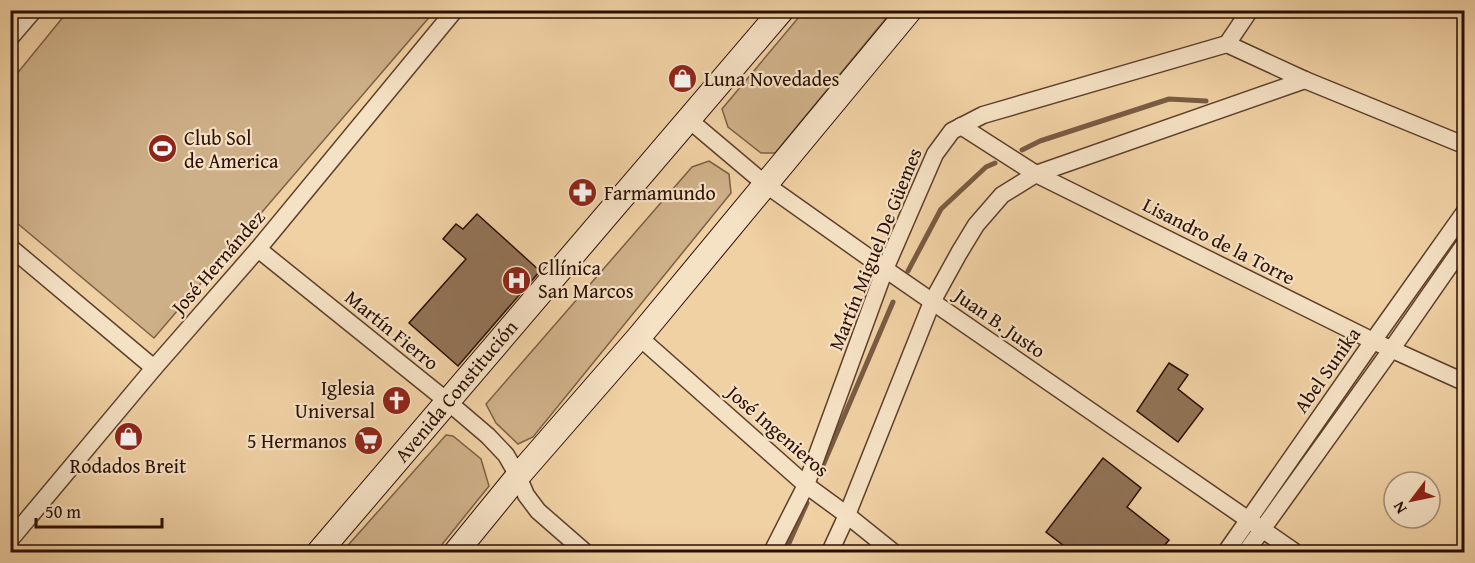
<svg xmlns="http://www.w3.org/2000/svg" width="1475" height="563" font-family="'Gentium Book Plus',serif">
	<rect width="100%" height="100%" fill="#f0d1a4"/>
	<filter id="stains"><feTurbulence type="fractalNoise" baseFrequency=".00333" numOctaves="4"/><feColorMatrix values="0 0 0 0 .2 0 0 0 0 .09 0 0 0 0 .02 0 0 0 .5 -.17"/></filter>
	<radialGradient id="worn" r=".72"><stop offset=".6" stop-color="#630" stop-opacity="0"/><stop offset="1" stop-color="#630" stop-opacity=".3"/></radialGradient>
	<g fill="#ceb088" stroke="#7c5f45" stroke-width="1.5">
		<polygon points="429,11 432,14 154,338 11,218 11,81 68,11"/>
		<polygon points="804,11 892,11 775,153 761,153 728,127 722,109"/>
		<polygon points="709,161 729,174 731,193 533,437 518,444 496,423 486,404 692,167"/>
		<polygon points="446,435 453,436 481,459 489,486 436,552 342,552"/>
	</g>
	<g fill="none" stroke-linecap="round" stroke-linejoin="round">
		<g stroke="#795b42" stroke-width="5">
			<polyline points="1022,150 1040,141 1169,99 1206,101"/>
			<polyline points="908,271 941,209 986,167 995,163"/>
			<polyline points="821,470 893,302"/>
			<polyline points="785,552 807,503"/>
		</g>
	</g>
	<g fill="#917356" stroke="#2a0e02" stroke-width="1.5">
		<polygon points="477,214 540,271 458,366 409,323 466,259 443,239 456,224 463,229"/>
		<polygon points="1169,363 1188,375 1178,389 1203,409 1178,442 1137,411"/>
		<polygon points="1103,458 1141,488 1127,507 1169,540 1159,552 1072,552 1046,532"/>
	</g>
	<g fill="none" stroke-linecap="round" stroke-linejoin="round">
		<defs>
			<g id="minor">
				<polyline points="1250,10 1227,44 1305,80 1464,145"/>
				<polyline points="10,38 34,10"/>
				<polyline points="688,119 765,184 885,269 1295,552"/>
				<polyline points="961,126 1036,174 1373,341 1464,382"/>
				<polyline points="10,247 154,368"/>
				<polyline points="258,249 447,401 488,436 506,455 518,476 526,495 538,511 585,552"/>
				<polyline points="639,337 806,485 847,515 893,552"/>
				<polyline points="10,540 154,368 258,249 455,10"/>
				<polyline points="772,552 806,485 885,269 935,154 952,131 983,115 1227,44"/>
				<polyline points="830,552 847,515 932,302 959,253 976,225 1002,195 1036,174 1305,80"/>
				<polyline points="1226,552 1373,341 1464,213"/>
				<polyline points="1246,552 1391,350 1464,245"/>
			</g>
			<g id="secondary">
				<polyline points="319,552 782,10"/>
				<polyline points="456,552 518,476 639,337 910,10"/>
			</g>
		</defs>
		<use href="#minor" stroke="#5c3f2a" stroke-width="19"/>
		<use href="#secondary" stroke="#2a0e02" stroke-width="26"/>
		<use href="#minor" stroke="#f5e1c4" stroke-width="16"/>
		<use href="#secondary" stroke="#f5e1c4" stroke-width="24"/>
	</g>
	<defs>
		<symbol id="shop-disc" viewBox="-11 -11 22 22"><circle r="9.5" fill="#8f2418" stroke="#f5e1c4"/><path d="M-5-2.5h2.3a2.7 3.5 0 0 1 5.4 0H5L5.5 6h-11ZM-1.5-2.5h3a1.5 2.3 0 0 0-3 0Z" fill="#fff"/></symbol>
		<symbol id="stadium-disc" viewBox="-11 -11 22 22"><circle r="9.5" fill="#8f2418" stroke="#f5e1c4"/><path d="M0-5a6.5 5 0 1 0 0 10a6.5 5 0 1 0 0-10ZM-3.5-1.8h7v3.6h-7Z" fill="#fff"/></symbol>
		<symbol id="pharmacy-disc" viewBox="-11 -11 22 22"><circle r="9.5" fill="#8f2418" stroke="#f5e1c4"/><path d="M-2-6h4v4h4v4h-4v4h-4v-4h-4v-4h4Z" fill="#fff"/></symbol>
		<symbol id="hospital-disc" viewBox="-11 -11 22 22"><circle r="9.5" fill="#8f2418" stroke="#f5e1c4"/><path d="M-5-5h3v3.5h4V-5h3V5h-3V1.5h-4V5h-3Z" fill="#fff"/></symbol>
		<symbol id="church-disc" viewBox="-11 -11 22 22"><circle r="9.5" fill="#8f2418" stroke="#f5e1c4"/><path d="M-1.2-6h2.4v3.5h3.3v2.4h-3.3V6h-2.4V-.1h-3.3v-2.4h3.3Z" fill="#fff"/></symbol>
		<symbol id="supermarket-disc" viewBox="-11 -11 22 22"><circle r="9.5" fill="#8f2418" stroke="#f5e1c4"/><path d="M-6-5.5h2.5l.6 2H6L4.5 2H-2.5L-4.4-4H-6ZM-1.5 3.2a1.3 1.3 0 1 0 .1 0ZM3 3.2a1.3 1.3 0 1 0 .1 0Z" fill="#fff"/></symbol>
	</defs>
	<g fill-rule="evenodd">
		<use href="#shop-disc" x="666" y="62" width="33" height="33"/>
		<use href="#stadium-disc" x="146" y="132" width="33" height="33"/>
		<use href="#pharmacy-disc" x="566" y="176" width="33" height="33"/>
		<use href="#hospital-disc" x="500" y="264" width="33" height="33"/>
		<use href="#church-disc" x="380" y="384" width="33" height="33"/>
		<use href="#shop-disc" x="112" y="420" width="33" height="33"/>
		<use href="#supermarket-disc" x="352" y="424" width="33" height="33"/>
	</g>
	<g text-anchor="middle" stroke-width="4.5" stroke-linejoin="round" paint-order="stroke">
		<g font-size="20" fill="#2a0e02" stroke="#f5e1c4" text-anchor="start">
			<text x="704" y="86">Luna Novedades</text>
			<text x="184" y="145">Club Sol<tspan x="184" dy="23">de America</tspan></text>
			<text x="604" y="200">Farmamundo</text>
			<text x="538" y="275">Cllínica<tspan x="538" dy="23">San Marcos</tspan></text>
			<text x="375" y="395" text-anchor="end">Iglesia<tspan x="375" dy="23">Universal</tspan></text>
			<text x="347" y="448" text-anchor="end">5 Hermanos</text>
			<text x="128" y="473" text-anchor="middle">Rodados Breit</text>
		</g>
		<g font-size="20" fill="#2a0e02" stroke="#f5e1c4">
			<text transform="translate(1219 241) rotate(27)" y="7">Lisandro de la Torre</text>
			<text transform="translate(875 249) rotate(-68)" y="7">Martín Miguel De Güemes</text>
			<text transform="translate(218 262) rotate(-49)" y="7">José Hernández</text>
			<text transform="translate(1000 323) rotate(35)" y="7">Juan B. Justo</text>
			<text transform="translate(392 330) rotate(39)" y="7">Martín Fierro</text>
			<text transform="translate(1327 370) rotate(-55)" y="7">Abel Sunika</text>
			<text transform="translate(456 391) rotate(-50)" y="7">Avenida Constitución</text>
			<text transform="translate(778 431) rotate(41)" y="7">José Ingenieros</text>
		</g>
	</g>
	<rect width="1475" height="563" fill="none" stroke="#f0d1a4" stroke-width="36"/>
	<rect x="12" y="12" width="1451" height="539" fill="none" stroke="#2a0e02" stroke-width="3"/>
	<rect x="18" y="18" width="1439" height="527" fill="none" stroke="#2a0e02" stroke-width="1.5"/>
	<g transform="translate(1412 500) rotate(238)"><circle r="28" fill="#f5e1c4" stroke="#a48d76" stroke-width="1.5"/>
	<path d="M0-4.5L10 22L0 15L-10 22Z" fill="#8f2418"/>
	<text y="-9" font-size="16" font-weight="bold" text-anchor="middle" fill="#2a0e02">N</text>
	</g>
	<path d="M36 518v9h126v-9" fill="none" stroke="#2a0e02" stroke-width="3"/>
	<text x="45" y="518" font-size="18" fill="#2a0e02" stroke="#f5e1c4" stroke-width="4.5" paint-order="stroke">50 m</text>
	<rect width="100%" height="100%" filter="url(#stains)"/>
	<rect width="100%" height="100%" fill="url(#worn)"/>
</svg>
